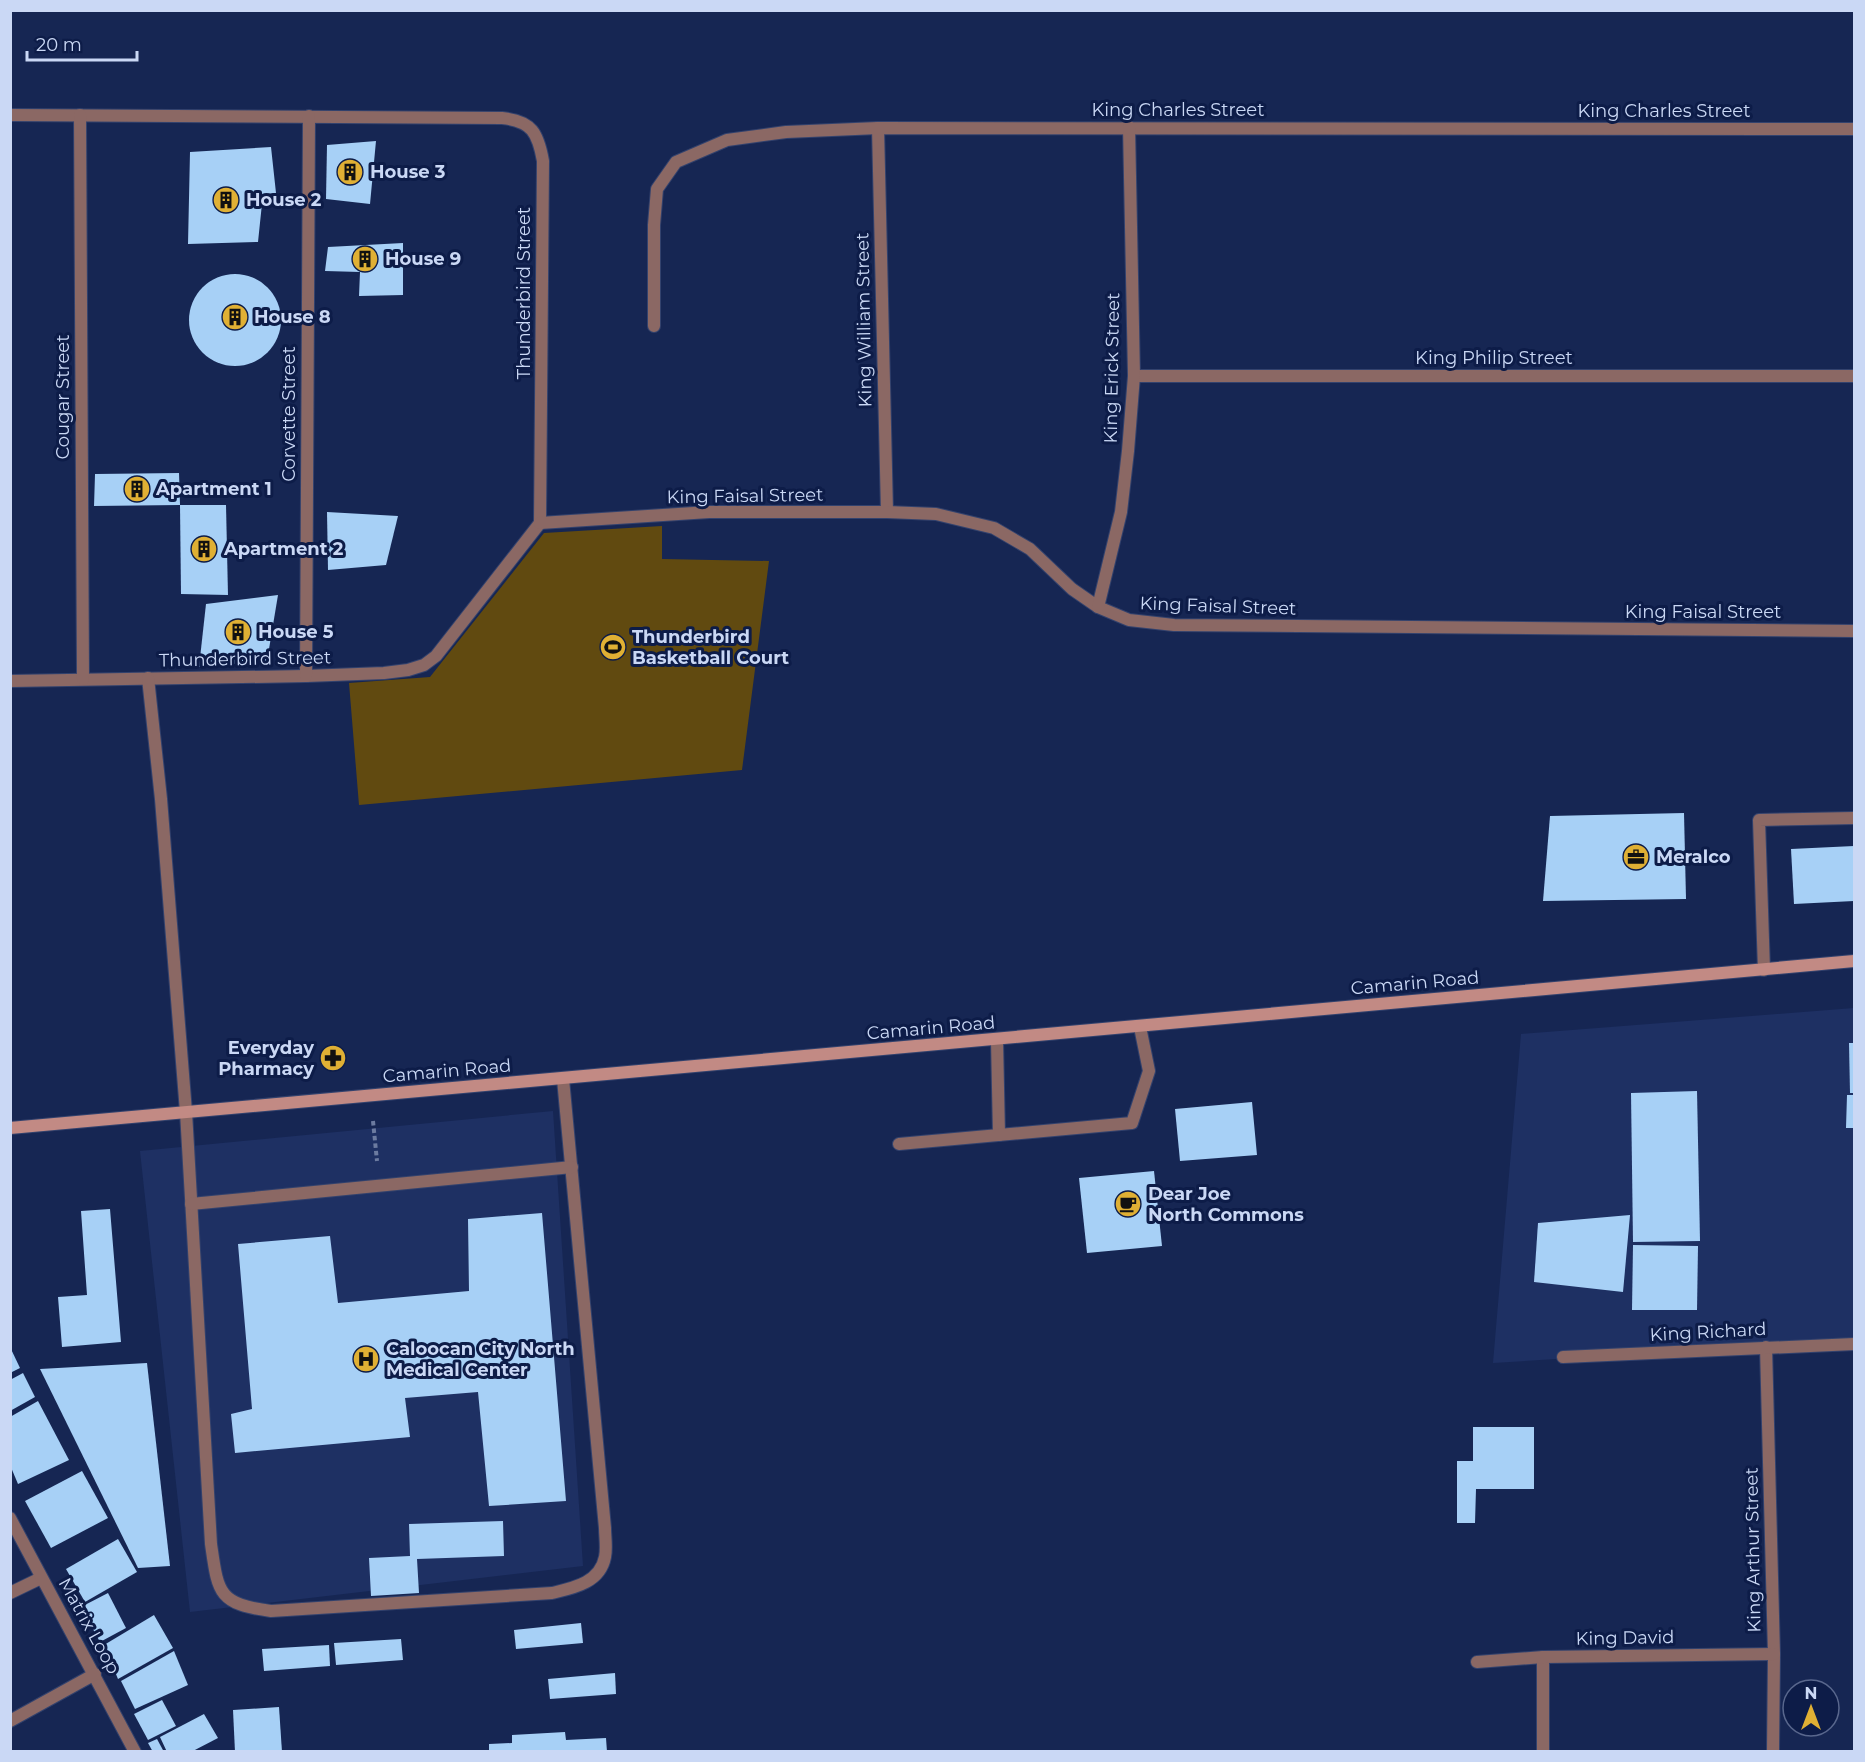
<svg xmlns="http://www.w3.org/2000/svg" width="1865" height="1762" font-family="Montserrat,sans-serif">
	<rect width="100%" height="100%" fill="#162653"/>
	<g fill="#1e3063">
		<polygon points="1854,1008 1854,1340 1493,1363 1521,1034"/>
		<polygon points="553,1111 583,1566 190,1612 140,1151"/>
	</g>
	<polygon fill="#614a10" points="662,526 662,559 769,561 742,770 359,805 349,683 430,677 544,533"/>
	<g fill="#a7d0f6">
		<polygon points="376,141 370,204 326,199 327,145"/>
		<polygon points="271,147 276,193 263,194 258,242 188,244 190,152"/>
		<polygon points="403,243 403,295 359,296 360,272 325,271 328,247"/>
		<circle cx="235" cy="320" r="46"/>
		<polygon points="179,473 180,505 94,506 95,474"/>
		<polygon points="180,505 226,505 228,595 181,594"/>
		<polygon points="327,512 398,516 386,565 328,570"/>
		<polygon points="278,595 267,661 199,667 206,604"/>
		<polygon points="1684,813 1686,899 1543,901 1550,816"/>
		<polygon points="1854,846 1854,901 1794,904 1791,849"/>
		<polygon points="1849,1043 1854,1043 1854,1093 1850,1093"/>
		<polygon points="1697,1091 1700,1241 1633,1242 1631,1093"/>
		<polygon points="1847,1095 1854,1095 1854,1128 1846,1128"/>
		<polygon points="1252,1102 1257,1155 1180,1161 1175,1109"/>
		<polygon points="1154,1171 1162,1246 1087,1253 1079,1178"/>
		<polygon points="110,1209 121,1342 62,1347 58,1297 87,1295 81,1211"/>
		<polygon points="542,1213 566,1501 489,1506 478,1392 405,1398 410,1437 235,1453 231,1414 252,1409 238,1244 330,1236 338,1303 469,1291 468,1219"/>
		<polygon points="1630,1215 1623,1292 1534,1282 1538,1223"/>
		<polygon points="1633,1245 1698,1246 1697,1310 1632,1310"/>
		<polygon points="10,1347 20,1368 10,1373"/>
		<polygon points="147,1363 170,1566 138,1568 40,1369"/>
		<polygon points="23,1373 35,1397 10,1411 10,1380"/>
		<polygon points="38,1401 69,1460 18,1484 10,1465 10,1417"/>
		<polygon points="1473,1427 1534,1427 1534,1489 1476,1489 1475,1523 1457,1523 1457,1461 1473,1461"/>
		<polygon points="82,1471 108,1518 51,1548 25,1501"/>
		<polygon points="503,1521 504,1556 417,1559 419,1593 371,1596 369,1558 410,1556 409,1524"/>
		<polygon points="118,1539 137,1572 85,1602 66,1569"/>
		<polygon points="108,1593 126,1628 100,1642 81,1607"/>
		<polygon points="154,1615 173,1648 118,1679 104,1645"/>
		<polygon points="581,1623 583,1643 516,1649 514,1630"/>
		<polygon points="401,1639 403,1660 336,1665 334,1643"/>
		<polygon points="329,1645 330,1666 264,1671 262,1649"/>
		<polygon points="174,1651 188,1685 135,1709 121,1681"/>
		<polygon points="615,1673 616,1694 550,1699 548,1679"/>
		<polygon points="162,1700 176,1726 148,1740 134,1714"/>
		<polygon points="279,1707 282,1752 235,1752 233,1710"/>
		<polygon points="204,1714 218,1738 191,1752 167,1752 160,1737"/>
		<polygon points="565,1732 566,1740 606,1738 607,1752 489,1752 489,1744 512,1743 512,1735"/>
		<polygon points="157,1739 164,1752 153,1752 148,1743"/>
	</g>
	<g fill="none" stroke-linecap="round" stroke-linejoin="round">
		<defs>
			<g id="lane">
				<polyline points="1764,970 1759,820 1854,818"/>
				<polyline points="997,1040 999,1135"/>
				<path d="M186 1112 211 1544C218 1593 218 1604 271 1611L552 1593C573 1588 600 1583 605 1557 607 1548 605 1537 605 1528L563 1079"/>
				<polyline points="899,1144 1132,1123 1149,1071 1140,1027"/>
				<polyline points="191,1204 572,1167"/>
				<polyline points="10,1593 41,1578"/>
			</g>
			<g id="street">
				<path d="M10 115 502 118C532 121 538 133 543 161L540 523 436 656 424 665 408 670 384 673 306 676 10 681"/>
				<polyline points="80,115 83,679"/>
				<polyline points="878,128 887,512"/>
				<polyline points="654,326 654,225 657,189 676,162 727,140 786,132 878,128 1854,129"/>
				<polyline points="1134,376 1854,376"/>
				<polyline points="540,523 709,512 887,512 936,514 994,528 1030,549 1072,589 1098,607 1129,620 1174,625 1854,631"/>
				<polyline points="1098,607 1121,512 1128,451 1134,376 1129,127"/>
				<polyline points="306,676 309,116"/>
				<polyline points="148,678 161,799 186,1112"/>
				<polyline points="1766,1347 1774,1654 1773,1752"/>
				<polyline points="1563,1357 1854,1344"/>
				<polyline points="10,1518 135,1752"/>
				<polyline points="1543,1657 1543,1752"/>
				<polyline points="1477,1662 1543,1657 1774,1654"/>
				<polyline points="10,1721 95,1674"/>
			</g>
			<polyline id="secondary" points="10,1128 1854,961"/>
		</defs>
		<use href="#lane" stroke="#33426d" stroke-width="14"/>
		<use href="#street" stroke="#33426d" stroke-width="14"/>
		<use href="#secondary" stroke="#33426d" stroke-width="14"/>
		<polyline stroke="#6c7ba0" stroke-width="4" stroke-dasharray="4.5 3" stroke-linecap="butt" points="373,1121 377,1161"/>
		<use href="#lane" stroke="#8b6864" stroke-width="12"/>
		<use href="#street" stroke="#8b6864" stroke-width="12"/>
		<use href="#secondary" stroke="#c28a84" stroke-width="12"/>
	</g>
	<defs>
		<symbol id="building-disc" viewBox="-11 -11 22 22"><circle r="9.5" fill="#e0b034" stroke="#0d1c48"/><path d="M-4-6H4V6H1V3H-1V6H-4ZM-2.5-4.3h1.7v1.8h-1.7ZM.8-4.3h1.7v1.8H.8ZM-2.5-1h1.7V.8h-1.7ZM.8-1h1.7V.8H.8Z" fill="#111"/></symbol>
		<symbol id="stadium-disc" viewBox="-11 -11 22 22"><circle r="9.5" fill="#e0b034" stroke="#0d1c48"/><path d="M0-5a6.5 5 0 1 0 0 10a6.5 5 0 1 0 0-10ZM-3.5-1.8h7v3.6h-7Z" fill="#111"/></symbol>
		<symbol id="office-disc" viewBox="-11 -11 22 22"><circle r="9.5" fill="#e0b034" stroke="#0d1c48"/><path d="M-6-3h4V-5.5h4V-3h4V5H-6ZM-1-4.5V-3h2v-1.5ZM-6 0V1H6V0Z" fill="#111"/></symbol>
		<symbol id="pharmacy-disc" viewBox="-11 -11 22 22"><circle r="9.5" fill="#e0b034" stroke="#0d1c48"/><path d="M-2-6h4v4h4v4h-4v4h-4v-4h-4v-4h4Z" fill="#111"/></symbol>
		<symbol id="cafe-disc" viewBox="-11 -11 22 22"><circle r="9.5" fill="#e0b034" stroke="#0d1c48"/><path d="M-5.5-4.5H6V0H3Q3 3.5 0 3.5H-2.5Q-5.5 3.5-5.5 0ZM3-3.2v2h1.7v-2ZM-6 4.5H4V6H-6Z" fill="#111"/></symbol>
		<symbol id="hospital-disc" viewBox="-11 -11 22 22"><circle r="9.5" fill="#e0b034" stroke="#0d1c48"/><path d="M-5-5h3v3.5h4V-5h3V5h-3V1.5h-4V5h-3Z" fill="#111"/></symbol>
	</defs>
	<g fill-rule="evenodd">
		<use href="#building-disc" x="335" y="157" width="30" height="30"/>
		<use href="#building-disc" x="211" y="185" width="30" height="30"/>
		<use href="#building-disc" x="350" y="244" width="30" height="30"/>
		<use href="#building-disc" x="220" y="302" width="30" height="30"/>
		<use href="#building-disc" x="122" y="474" width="30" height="30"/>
		<use href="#building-disc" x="189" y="534" width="30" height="30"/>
		<use href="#building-disc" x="223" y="617" width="30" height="30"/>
		<use href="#stadium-disc" x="598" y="632" width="30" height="30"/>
		<use href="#office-disc" x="1621" y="842" width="30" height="30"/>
		<use href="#pharmacy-disc" x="318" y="1043" width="30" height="30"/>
		<use href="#cafe-disc" x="1113" y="1189" width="30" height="30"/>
		<use href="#hospital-disc" x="351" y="1344" width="30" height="30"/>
	</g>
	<g text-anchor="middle" stroke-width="6" stroke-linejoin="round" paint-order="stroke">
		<g font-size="18" fill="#cad8f5" stroke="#0d1c48">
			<text x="1178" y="116">King Charles Street</text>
			<text x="1664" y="117">King Charles Street</text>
			<text transform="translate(524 293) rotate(-90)" y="6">Thunderbird Street</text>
			<text transform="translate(864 320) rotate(-91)" y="6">King William Street</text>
			<text x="1494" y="364">King Philip Street</text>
			<text transform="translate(1112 368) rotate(-89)" y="6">King Erick Street</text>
			<text transform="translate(63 397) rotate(-90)" y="6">Cougar Street</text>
			<text transform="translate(289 414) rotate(-90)" y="6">Corvette Street</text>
			<text transform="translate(745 496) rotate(-1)" y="6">King Faisal Street</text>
			<text transform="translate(1218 606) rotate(2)" y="6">King Faisal Street</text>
			<text x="1703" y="618">King Faisal Street</text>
			<text transform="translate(245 659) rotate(-1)" y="6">Thunderbird Street</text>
			<text transform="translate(1415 983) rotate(-5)" y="6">Camarin Road</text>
			<text transform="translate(931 1028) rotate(-5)" y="6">Camarin Road</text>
			<text transform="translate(447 1071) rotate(-5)" y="6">Camarin Road</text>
			<text transform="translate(1708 1332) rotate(-3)" y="6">King Richard</text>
			<text transform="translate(1753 1550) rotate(-91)" y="6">King Arthur Street</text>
			<text transform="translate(89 1626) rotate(61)" y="6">Matrix Loop</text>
			<text transform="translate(1625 1638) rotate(-1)" y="6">King David</text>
		</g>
		<g font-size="18" font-weight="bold" fill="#cad8f5" stroke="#0d1c48" text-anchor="start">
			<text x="370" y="178">House 3</text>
			<text x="246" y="206">House 2</text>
			<text x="385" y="265">House 9</text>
			<text x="254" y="323">House 8</text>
			<text x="156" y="495">Apartment 1</text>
			<text x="224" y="555">Apartment 2</text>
			<text x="258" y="638">House 5</text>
			<text x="632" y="643">Thunderbird<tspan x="632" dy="21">Basketball Court</tspan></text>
			<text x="1656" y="863">Meralco</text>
			<text x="314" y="1054" text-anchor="end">Everyday<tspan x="314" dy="21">Pharmacy</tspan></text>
			<text x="1148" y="1200">Dear Joe<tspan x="1148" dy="21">North Commons</tspan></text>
			<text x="386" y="1355">Caloocan City North<tspan x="386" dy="21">Medical Center</tspan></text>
		</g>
	</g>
	<rect width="1865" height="1762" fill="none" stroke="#cad8f5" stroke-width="24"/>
	<g transform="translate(1811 1708)"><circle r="28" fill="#0d1c48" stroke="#59678d" stroke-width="1.5"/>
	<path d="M0-4.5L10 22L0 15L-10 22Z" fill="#e0b034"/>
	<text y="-9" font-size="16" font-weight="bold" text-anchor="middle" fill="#cad8f5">N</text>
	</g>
	<path d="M27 51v9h110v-9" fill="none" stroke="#cad8f5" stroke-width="3"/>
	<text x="36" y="51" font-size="18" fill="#cad8f5" stroke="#0d1c48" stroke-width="4.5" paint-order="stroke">20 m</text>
</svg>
